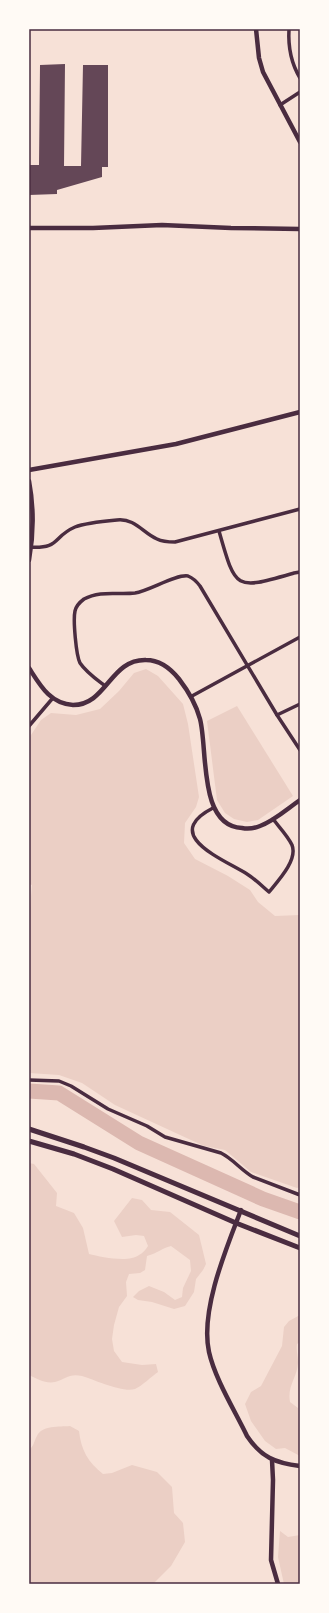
<svg xmlns="http://www.w3.org/2000/svg" width="329" height="1613" font-family="'PT Sans Narrow',sans-serif">
	<rect width="100%" height="100%" fill="#f7e1d7"/>
	<g fill="#ebcfc5">
		<polygon points="146,669 158,676 183,704 188,724 199,797 196,807 185,823 184,843 195,859 228,876 250,890 258,902 275,916 300,915 300,1187 297,1188 251,1172 225,1150 204,1146 115,1105 82,1083 59,1075 29,1073 29,919 32,885 29,884 29,738 41,720 51,713 76,715 100,709 119,691 134,673"/>
		<polygon points="237,706 293,796 258,820 247,822 234,819 225,813 217,800 207,721"/>
		<path d="M29 1163 34 1164 57 1193 56 1206 74 1213 83 1228 89 1254C101 1257 129 1263 139 1255 143 1253 146 1249 148 1246L144 1236 136 1235 122 1237 114 1221 132 1198 142 1200 151 1210 170 1212 199 1235 206 1264 203 1270 196 1279 194 1292 185 1306 174 1309 152 1302 138 1300 133 1297 139 1291 149 1286 164 1292 175 1300 182 1297 183 1288 191 1271 190 1260 171 1246C162 1248 158 1253 147 1256L145 1270 140 1273 129 1274 126 1282 127 1296 119 1307 114 1325 112 1339 114 1351 122 1362 142 1365 156 1364 158 1372C152 1376 142 1386 135 1389 123 1393 95 1380 82 1376 69 1373 66 1379 55 1382 46 1384 37 1379 29 1375Z"/>
		<path d="M300 1315V1342L297 1344C296 1350 298 1356 298 1363 297 1378 287 1386 290 1402L298 1408 300 1456 285 1448 276 1449 265 1441 251 1421 245 1404 251 1392 261 1386 282 1346 284 1327 289 1321Z"/>
		<path d="M70 1426 79 1431C81 1450 88 1462 103 1474L112 1473 132 1465 157 1472 172 1487 174 1513 183 1523 185 1542 171 1566 153 1584H29V1450C34 1446 34 1441 37 1436 42 1425 59 1427 70 1426Z"/>
		<polygon points="280,1531 288,1537 300,1535 300,1584 284,1584 278,1557"/>
	</g>
	<g fill="none" stroke-linecap="round" stroke-linejoin="round">
		<polyline stroke="#dcb8b0" stroke-width="15" points="29,1091 59,1093 139,1143 263,1199 300,1212"/>
	</g>
	<polygon fill="#644757" points="65,64 64,166 81,166 83,65 108,65 108,167 102,167 102,177 57,190 57,194 29,195 29,165 39,165 40,65"/>
	<g fill="none" stroke-linecap="round" stroke-linejoin="round">
		<g stroke="#4a2c40" stroke-width="3.5">
			<path d="M289 29C288 46 291 63 300 78"/>
			<polyline points="280,105 300,92"/>
			<path d="M219 531C236 591 235 590 294 573L300 572"/>
			<path d="M29 547C61 549 52 537 75 527 85 523 106 521 117 520 135 518 143 533 157 539 163 542 169 542 175 542L300 509"/>
			<path d="M105 686C96 679 86 672 80 663 76 655 73 620 75 611 76 606 80 602 84 599 100 590 118 595 135 593 149 591 176 574 188 576 193 578 197 582 200 586L277 715 300 750"/>
			<polyline points="192,696 300,637"/>
			<polyline points="277,715 300,704"/>
			<polyline points="29,726 52,699"/>
			<path d="M213 808C160 835 223 859 247 874 255 879 262 886 269 892 278 881 298 860 292 845 288 836 279 827 273 819"/>
			<path d="M29 1080 59 1081 71 1086 108 1109 147 1126 165 1137 221 1153C233 1159 241 1170 253 1177L300 1195"/>
		</g>
		<g stroke="#4a2c40" stroke-width="4.5">
			<polyline points="256,29 259,58 263,72 300,142"/>
			<polyline points="29,228 93,228 162,225 231,228 300,229"/>
			<polyline points="29,470 176,444 300,412"/>
			<path d="M29 481C34 508 34 533 29 560"/>
			<path d="M29 668C40 685 50 704 73 705 107 705 110 659 146 660 160 660 171 669 179 679 189 692 196 704 200 719 208 749 198 826 242 828 247 829 255 828 260 826 274 821 287 809 300 800"/>
			<path d="M241 1210C226 1249 200 1311 209 1352 215 1379 235 1411 247 1436 261 1457 275 1463 300 1466"/>
			<polyline points="272,1460 273,1480 271,1560 278,1584"/>
		</g>
		<g stroke="#4a2c40" stroke-width="5">
			<polyline points="29,1129 84,1147 114,1158 300,1236"/>
			<polyline points="29,1141 74,1154 113,1169 236,1223 300,1248"/>
		</g>
	</g>
	<rect width="329" height="1613" fill="none" stroke="#fffaf5" stroke-width="60"/>
	<rect x="30" y="30" width="269" height="1553" fill="none" stroke="#4a2c40" stroke-width="1.5"/>
</svg>
